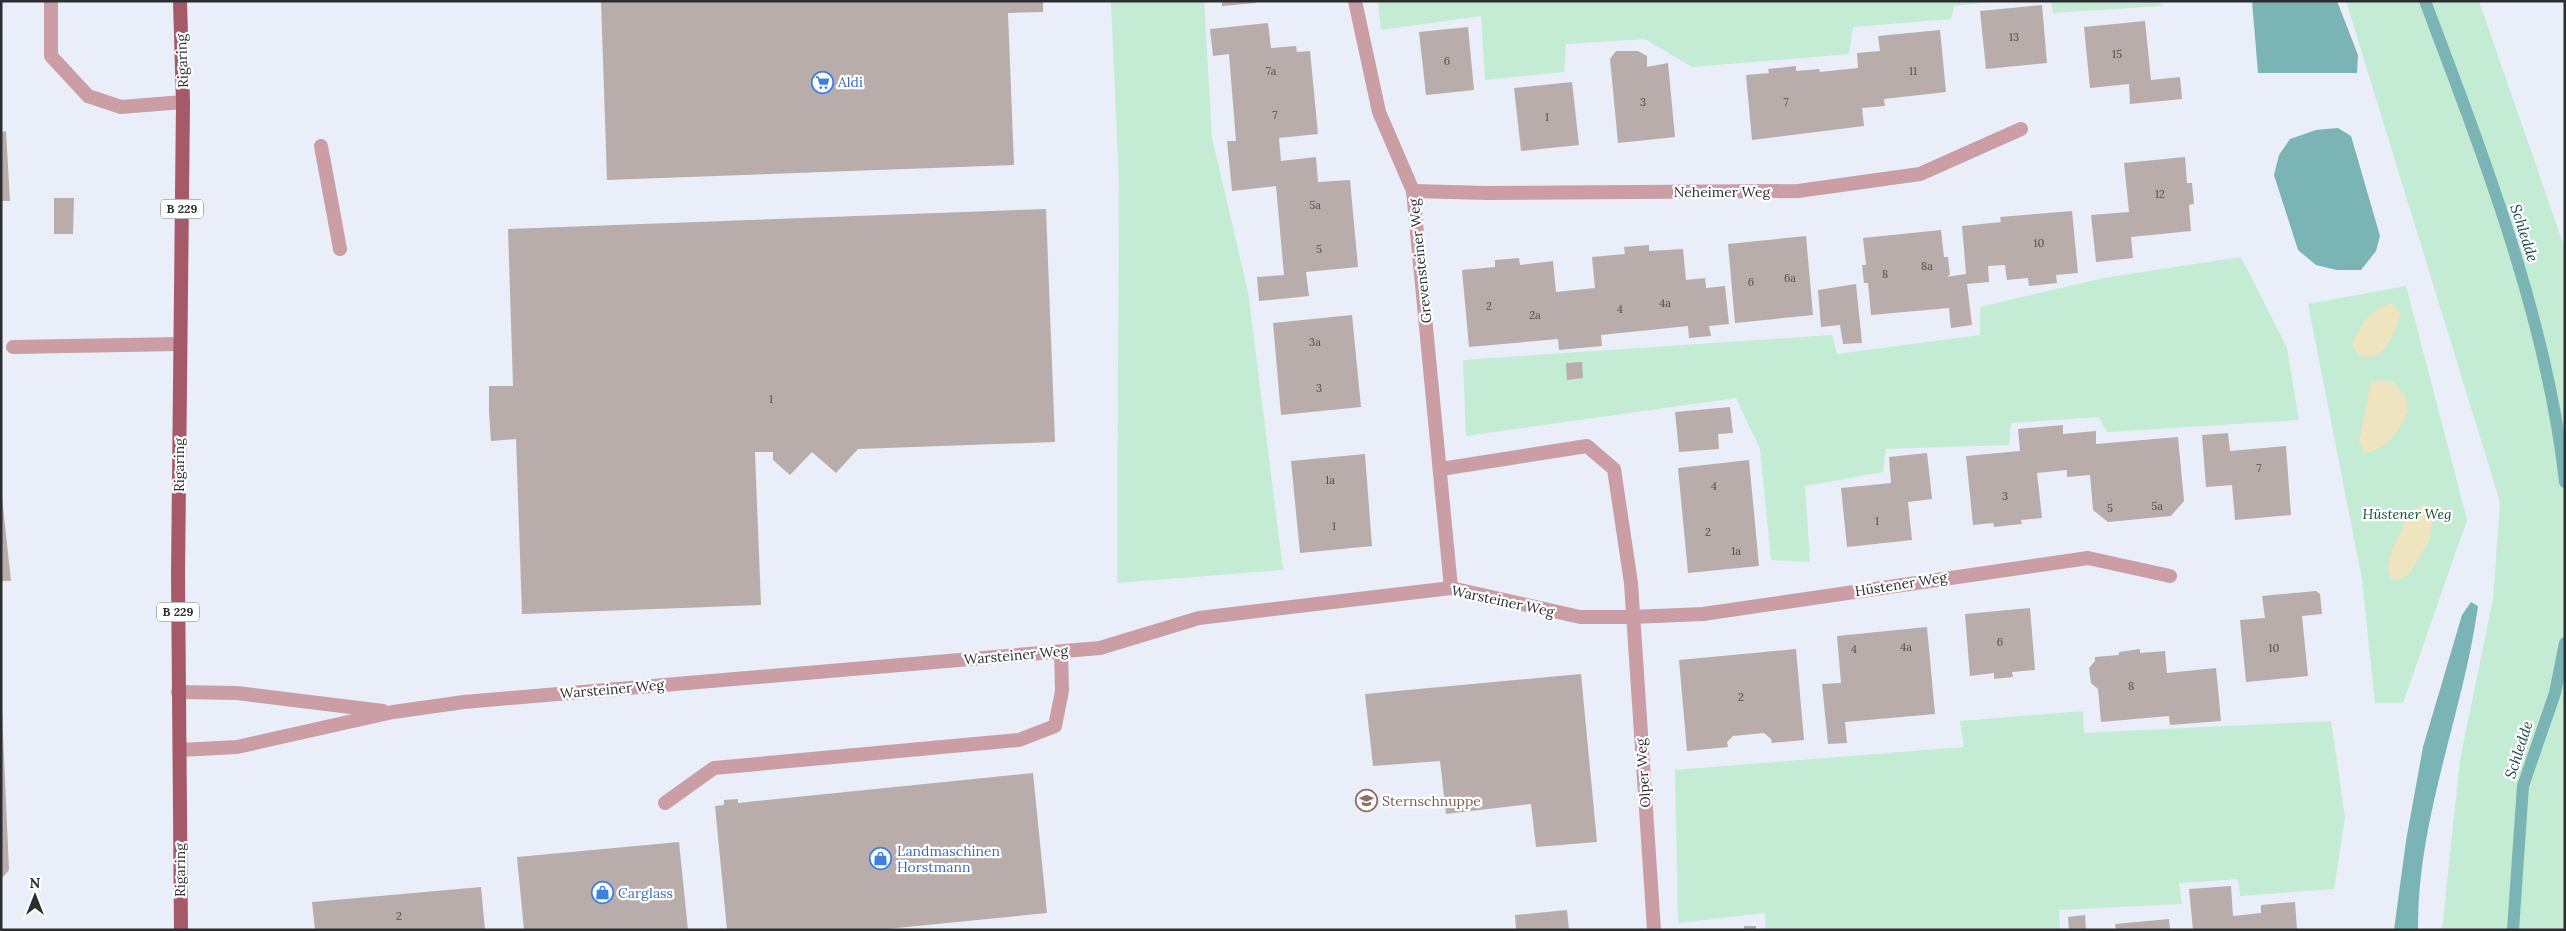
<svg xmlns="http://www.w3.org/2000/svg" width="2566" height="931" font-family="Lora,serif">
	<rect width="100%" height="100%" fill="#eaeef8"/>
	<g fill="#c4ebd4">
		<polygon points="1111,1 1204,1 1212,138 1248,292 1283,570 1117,583 1119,185"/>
		<polygon points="1378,1 1999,1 1954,6 1951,19 1853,27 1849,54 1692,67 1645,39 1566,44 1564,72 1485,80 1481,16 1381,30"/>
		<polygon points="2051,1 2160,1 2162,6 2053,13"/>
		<polygon points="2346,1 2479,1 2565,249 2565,930 2442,930 2460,760 2493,599 2500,502"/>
		<polygon points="2241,257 2287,348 2299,420 2107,432 2099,417 2011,423 2009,445 1886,449 1883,472 1805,486 1810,562 1771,560 1760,449 1736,398 1466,436 1463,360 1832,335 1837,354 1980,335 1980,307 2104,278"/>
		<polygon points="2406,286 2467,520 2403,703 2375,703 2362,579 2308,304"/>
		<polygon points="2083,711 2084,733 2331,721 2345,818 2334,889 2240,896 2238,879 2179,883 2182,904 2059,910 2060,930 1766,930 1765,913 1678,923 1675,770 1964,747 1960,721"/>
	</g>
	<g fill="#eee4bf">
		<path d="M2391 303 2400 312C2398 326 2388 354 2371 357 2368 358 2362 356 2359 355L2352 344C2360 325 2371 309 2391 303Z"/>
		<path d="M2371 381H2392L2405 395 2408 412C2396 434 2391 447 2365 453L2359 443Z"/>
		<polygon points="2424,504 2433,514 2430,539 2409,575 2392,581 2387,569 2392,550 2410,511"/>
	</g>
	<g fill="#7bb4b5">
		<polygon points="2252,1 2337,1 2358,55 2357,73 2258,73"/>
		<polygon points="2338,128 2351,136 2380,236 2376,251 2361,270 2337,270 2316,265 2298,250 2274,175 2279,155 2290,139 2316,130"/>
		<path d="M2471 602 2478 606C2463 715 2417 818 2418 930H2394L2406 841 2423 747 2462 615Z"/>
	</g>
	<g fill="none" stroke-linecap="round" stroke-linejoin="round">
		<g stroke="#7bb4b5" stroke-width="12">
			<path d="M2425 1C2483 155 2547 318 2565 482"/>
			<polyline points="2513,930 2523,786 2555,693 2565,643"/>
		</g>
	</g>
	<g fill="#b9adab">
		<polygon points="601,1 1043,1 1043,12 1008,13 1014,165 607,180"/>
		<polygon points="1222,1 1255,1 1256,3 1222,6"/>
		<polygon points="2042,5 2047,63 1986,69 1980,11"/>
		<polygon points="2145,21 2151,80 2180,77 2182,99 2130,104 2129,84 2090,88 2084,27"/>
		<polygon points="1268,23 1271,48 1296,46 1297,52 1310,51 1318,134 1279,138 1281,161 1316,157 1318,182 1350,180 1358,267 1306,272 1309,296 1259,301 1257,277 1284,275 1276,186 1232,191 1227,141 1236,141 1229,54 1213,56 1210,29"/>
		<polygon points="1468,27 1474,90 1426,95 1419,32"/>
		<polygon points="1940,30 1946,92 1884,99 1885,106 1862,108 1864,126 1752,140 1746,75 1769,73 1768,69 1796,66 1796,71 1819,69 1820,72 1858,68 1857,53 1880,51 1878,36"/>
		<polygon points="1616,51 1638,51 1647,56 1647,67 1668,63 1675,137 1618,143 1610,59"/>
		<polygon points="1572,82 1579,145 1521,151 1514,88"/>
		<polygon points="6,131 10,201 1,201 1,132"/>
		<polygon points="2185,157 2187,183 2192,183 2194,204 2189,205 2191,231 2131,237 2133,258 2096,262 2091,215 2129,212 2124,163"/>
		<polygon points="54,198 74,198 73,234 54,234"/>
		<polygon points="1046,209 1055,442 858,449 836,473 812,452 790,475 773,460 773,452 755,452 761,605 522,614 516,439 491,441 489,413 489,386 513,386 508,229"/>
		<polygon points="2072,211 2078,273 2056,275 2057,283 2029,286 2028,278 2007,280 2005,265 1988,266 1989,282 1967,284 1972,325 1951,328 1949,308 1871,315 1868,283 1864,283 1862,265 1866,265 1863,238 1941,230 1944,257 1948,257 1950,275 1946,277 1966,274 1962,226 2001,222 2000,217"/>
		<polygon points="1806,236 1813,315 1735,323 1728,244"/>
		<polygon points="1649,245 1649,251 1683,249 1686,280 1705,278 1706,288 1725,286 1729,324 1709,326 1711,336 1689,338 1688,326 1601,335 1602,346 1559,350 1558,339 1469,347 1462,270 1495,267 1495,260 1519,258 1520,265 1553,261 1556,292 1595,288 1592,257 1625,254 1624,247"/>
		<polygon points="1856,284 1862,343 1843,344 1840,325 1821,327 1818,290"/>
		<polygon points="1352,315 1361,407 1281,415 1273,323"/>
		<polygon points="1582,362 1583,378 1567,380 1566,363"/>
		<polygon points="1730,407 1733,433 1718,434 1719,449 1679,452 1675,412"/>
		<polygon points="2063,425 2063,434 2096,431 2096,444 2178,437 2184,501 2171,516 2108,522 2093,510 2090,475 2067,477 2067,470 2037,473 2042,518 2021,520 2022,524 1994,527 1993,523 1973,525 1966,456 2020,451 2018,429"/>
		<polygon points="2228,433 2230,451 2286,446 2291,515 2235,520 2232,485 2206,487 2202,435"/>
		<polygon points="1927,453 1932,499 1908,502 1912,540 1847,547 1841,488 1891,483 1889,457"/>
		<polygon points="1365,454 1372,546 1300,553 1291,461"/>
		<polygon points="1749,460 1759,566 1688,573 1678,468"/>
		<polygon points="1,488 11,581 1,581"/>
		<polygon points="2316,591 2320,594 2322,614 2302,616 2308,676 2246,682 2240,620 2265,618 2262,596"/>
		<polygon points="2030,608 2035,670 2012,672 2013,677 1994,679 1994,673 1970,676 1965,614"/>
		<polygon points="1927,627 1935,714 1845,722 1847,743 1828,744 1822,684 1841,683 1837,636"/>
		<polygon points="1796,649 1804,740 1772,743 1771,739 1764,733 1733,736 1727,742 1728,747 1687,751 1679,660"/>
		<polygon points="2140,649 2140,653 2165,651 2167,673 2216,668 2221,721 2170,725 2169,716 2101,722 2098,689 2091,683 2089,668 2095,661 2095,657 2119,655 2119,652"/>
		<polygon points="1581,674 1597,842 1536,847 1531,804 1446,814 1440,761 1373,766 1365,694"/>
		<polygon points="1,690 9,870 1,879"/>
		<polygon points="1033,773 1047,913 876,930 727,930 715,806 724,805 724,800 738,799 738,803"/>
		<polygon points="679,842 688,930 524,930 517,857"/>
		<polygon points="2231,886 2233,916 2261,913 2261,905 2295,902 2297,930 2193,930 2189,889"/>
		<polygon points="481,887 485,930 315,930 312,902"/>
		<polygon points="1567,910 1569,930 1516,930 1515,915"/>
		<polygon points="2085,915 2086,930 2069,930 2068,917"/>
		<polygon points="2169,919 2170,930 2116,930 2115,924"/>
		<rect x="1744" y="926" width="12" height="4"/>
	</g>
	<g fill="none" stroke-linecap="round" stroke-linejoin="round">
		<g stroke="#cb9ea5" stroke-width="14">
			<polyline points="51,1 51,56 88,96 121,107 183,102"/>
			<polyline points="321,146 340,249"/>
			<polyline points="13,347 180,344"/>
			<polyline points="665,803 714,768 1019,740 1055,726 1062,691 1061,652"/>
		</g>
		<g stroke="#cb9ea5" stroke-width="14">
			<polyline points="1355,1 1379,112 1413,191 1451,588"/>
			<polyline points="1413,191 1487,193 1798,191 1920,174 2021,129"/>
			<polyline points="1441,469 1587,446 1614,469 1631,583 1654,930"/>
			<polyline points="178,692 237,693 383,711"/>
			<polyline points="180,750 237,747 393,712 464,702 1100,648 1199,618 1451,588 1580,617 1632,617 1703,614 2088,558 2170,576"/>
		</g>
		<polyline stroke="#a65a69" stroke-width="14" points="180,1 183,102 178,575 181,930"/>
	</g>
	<defs>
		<symbol id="supermarket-ring" viewBox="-11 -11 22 22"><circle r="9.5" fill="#fff" stroke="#3f7fe0" stroke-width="1.5"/><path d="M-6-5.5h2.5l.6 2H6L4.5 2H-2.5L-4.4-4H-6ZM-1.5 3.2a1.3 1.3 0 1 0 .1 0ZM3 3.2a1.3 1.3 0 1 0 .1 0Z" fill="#3f7fe0"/></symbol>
		<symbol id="school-ring" viewBox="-11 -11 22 22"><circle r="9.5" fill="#fff" stroke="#8d6e63" stroke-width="1.5"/><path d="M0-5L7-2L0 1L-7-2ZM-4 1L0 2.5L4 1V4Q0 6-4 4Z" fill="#8d6e63"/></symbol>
		<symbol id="shop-ring" viewBox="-11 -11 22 22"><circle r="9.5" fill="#fff" stroke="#3f7fe0" stroke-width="1.5"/><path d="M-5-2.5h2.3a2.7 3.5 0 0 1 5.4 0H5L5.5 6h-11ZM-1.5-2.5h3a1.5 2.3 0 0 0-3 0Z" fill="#3f7fe0"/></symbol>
	</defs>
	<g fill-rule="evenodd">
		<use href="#supermarket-ring" x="810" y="70" width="25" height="25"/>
		<use href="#school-ring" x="1354" y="788" width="25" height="25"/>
		<use href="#shop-ring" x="868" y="846" width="25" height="25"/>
		<use href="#shop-ring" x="590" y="880" width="25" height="25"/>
	</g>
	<g text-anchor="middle" stroke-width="4.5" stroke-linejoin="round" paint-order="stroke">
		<g font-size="11" fill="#4f4d50">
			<text x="2014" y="41">13</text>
			<text x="2117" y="58">15</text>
			<text x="1447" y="65">6</text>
			<text x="1271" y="75">7a</text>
			<text x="1913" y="75">11</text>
			<text x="1643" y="106">3</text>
			<text x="1786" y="106">7</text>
			<text x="1275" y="119">7</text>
			<text x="1547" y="121">1</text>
			<text x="2160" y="198">12</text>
			<text x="1315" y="209">5a</text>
			<text x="2039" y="247">10</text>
			<text x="1319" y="253">5</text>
			<text x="1927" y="270">8a</text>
			<text x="1885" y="278">8</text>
			<text x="1790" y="282">6a</text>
			<text x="1751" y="286">6</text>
			<text x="1665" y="307">4a</text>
			<text x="1489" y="310">2</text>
			<text x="1620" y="313">4</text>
			<text x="1535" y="319">2a</text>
			<text x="1315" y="346">3a</text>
			<text x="1319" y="392">3</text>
			<text x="771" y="403">1</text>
			<text x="2259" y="472">7</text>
			<text x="1330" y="484">1a</text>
			<text x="1714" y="490">4</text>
			<text x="2005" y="500">3</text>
			<text x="2157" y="510">5a</text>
			<text x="2110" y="512">5</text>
			<text x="1877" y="525">1</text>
			<text x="1334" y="530">1</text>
			<text x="1708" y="536">2</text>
			<text x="1736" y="555">1a</text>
			<text x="2000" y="646">6</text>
			<text x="1906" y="651">4a</text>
			<text x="2274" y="652">10</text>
			<text x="1854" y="653">4</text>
			<text x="2131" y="690">8</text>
			<text x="1741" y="701">2</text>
			<text x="399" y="920">2</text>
		</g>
		<g fill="#fff" stroke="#6b6c6f" stroke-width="1">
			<rect x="161" y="199.5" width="42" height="19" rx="4"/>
			<rect x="157" y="602.5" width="42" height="19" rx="4"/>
		</g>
		<g font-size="12" font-weight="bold" fill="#2c2d31">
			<text x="182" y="213">B 229</text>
			<text x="178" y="616">B 229</text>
		</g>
		<g font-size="14" fill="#2c2d31" stroke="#fff">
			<text transform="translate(182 61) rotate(-92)" y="5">Rigaring</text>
			<text x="1722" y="197">Neheimer Weg</text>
			<text transform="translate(1420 261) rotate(-96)" y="5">Grevensteiner Weg</text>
			<text transform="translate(179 465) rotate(-90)" y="5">Rigaring</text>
			<text transform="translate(1901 584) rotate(-9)" y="5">Hüstener Weg</text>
			<text transform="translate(1503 601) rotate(12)" y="5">Warsteiner Weg</text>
			<text transform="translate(1016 655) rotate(-5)" y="5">Warsteiner Weg</text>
			<text transform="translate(612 689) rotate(-5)" y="5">Warsteiner Weg</text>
			<text transform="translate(1643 773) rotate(-94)" y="5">Olper Weg</text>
			<text transform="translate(180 870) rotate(-90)" y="5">Rigaring</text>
		</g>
		<g font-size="14" fill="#366cbe" stroke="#fff" text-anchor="start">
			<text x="838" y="87">Aldi</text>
			<text x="897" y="856">Landmaschinen<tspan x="897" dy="16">Horstmann</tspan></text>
			<text x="618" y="898">Carglass</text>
		</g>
		<g font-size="14" font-style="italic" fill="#154b32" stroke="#fff">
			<text x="2407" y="519">Hüstener Weg</text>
		</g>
		<g font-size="14" fill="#785e54" stroke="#fff" text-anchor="start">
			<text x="1382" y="806">Sternschnuppe</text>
		</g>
		<g font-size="15" font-style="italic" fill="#15494b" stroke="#fff">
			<text transform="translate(2524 233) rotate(72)" y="5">Schledde</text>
			<text transform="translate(2519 750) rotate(-72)" y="5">Schledde</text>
		</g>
	</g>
	<rect width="2566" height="931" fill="none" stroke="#2c2d31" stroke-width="5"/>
	<g transform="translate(35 896)" stroke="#ffffff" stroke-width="4" paint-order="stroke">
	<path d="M0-4L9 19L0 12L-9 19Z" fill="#2c2d31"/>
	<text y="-8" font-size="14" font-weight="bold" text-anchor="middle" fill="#2c2d31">N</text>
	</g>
</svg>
